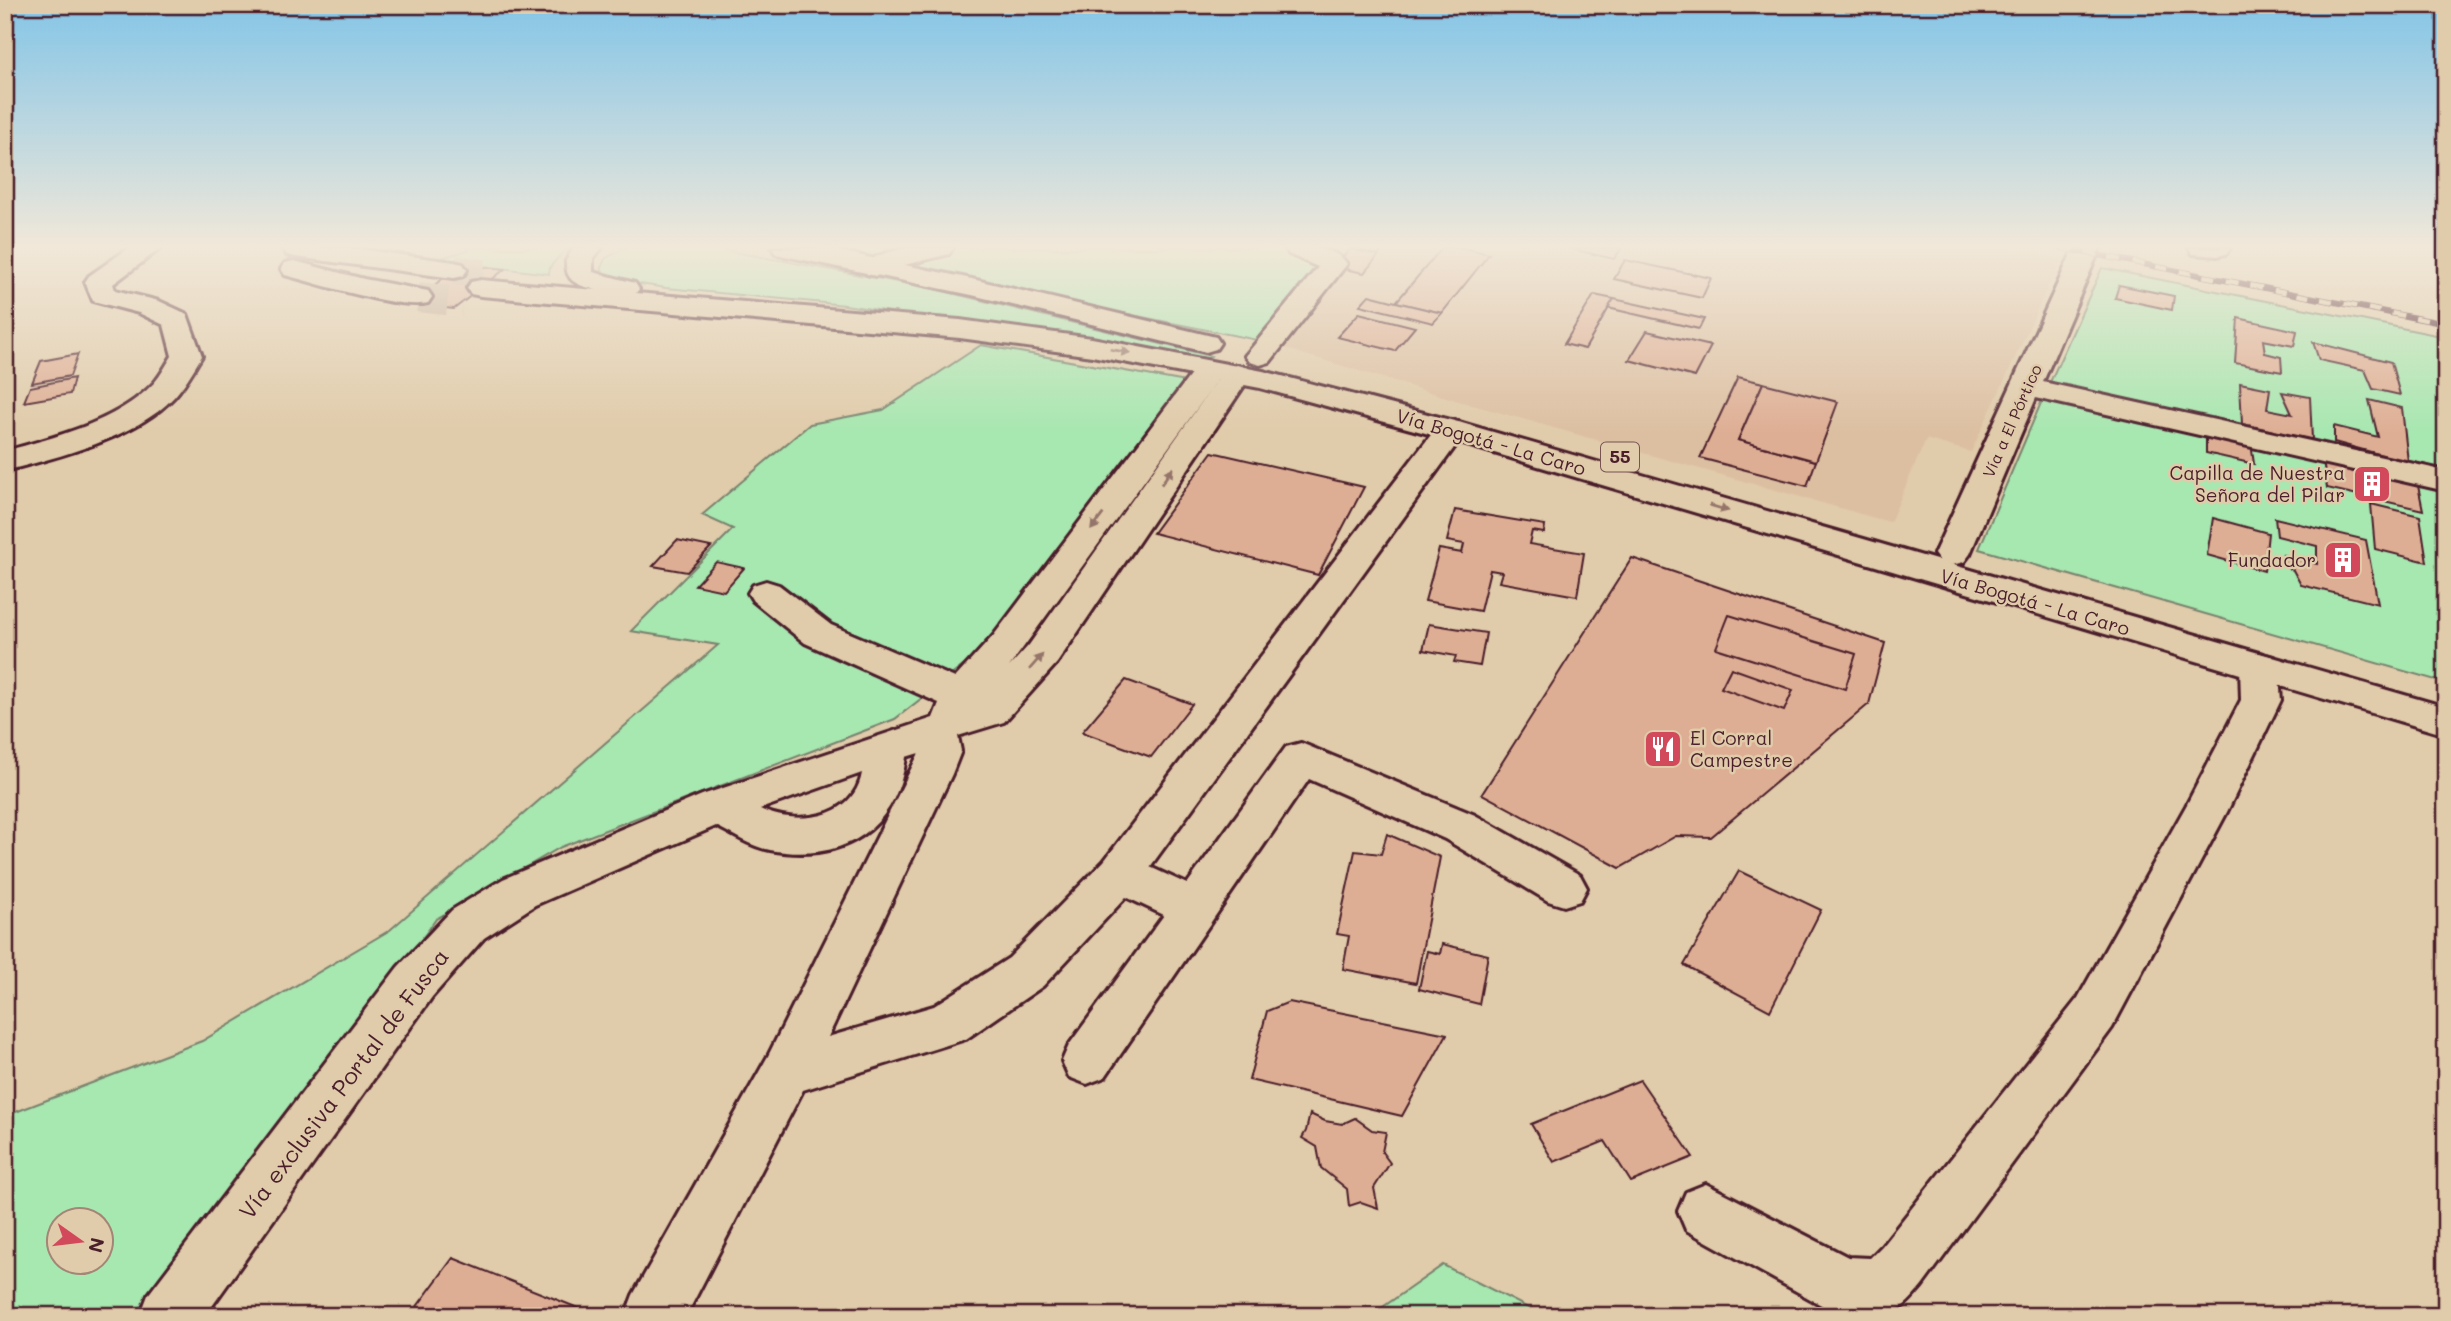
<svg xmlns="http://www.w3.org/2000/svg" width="2451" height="1321" font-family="Mali,sans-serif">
	<rect width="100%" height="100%" fill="#e0cbaa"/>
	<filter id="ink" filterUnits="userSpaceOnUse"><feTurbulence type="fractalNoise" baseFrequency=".0143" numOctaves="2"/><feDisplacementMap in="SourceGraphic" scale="14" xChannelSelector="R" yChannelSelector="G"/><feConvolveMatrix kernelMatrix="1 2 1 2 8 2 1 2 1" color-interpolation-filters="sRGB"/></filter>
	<g filter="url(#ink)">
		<polygon fill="#dcbfa1" points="1338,248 2004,248 2061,259 1971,452 1926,439 1890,522 1462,402 1257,340"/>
		<g fill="#a7e7b0" stroke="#78836e" stroke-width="2" fill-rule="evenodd">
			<polygon points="474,248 567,248 550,267 549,274 435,260"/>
			<polygon points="624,248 713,248 930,288 1211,356 1207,360 845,305 666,288 608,279 601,268 605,259"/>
			<polygon points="799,248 1338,248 1257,340"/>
			<polygon points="2102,268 2446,337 2446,683 1979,549 2046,391"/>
			<path d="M981 345 1186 382 991 644 895 719 561 847 436 919 156 1316H5V1116L202 1041 390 930 718 645 631 631 733 529 702 515 810 424 883 410ZM60 1220H102V1262H60Z"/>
			<polygon points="1443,1265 1544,1316 1370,1316"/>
		</g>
		<g fill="#deae94" stroke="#4a1f2b" stroke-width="2">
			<polygon points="1350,248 1384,248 1379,255"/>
			<polygon points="1442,248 1464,248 1489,254 1442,313 1396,302"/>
			<polygon points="1567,248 1622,248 1614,259"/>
			<polygon points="1350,249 1379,255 1364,273 1334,267"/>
			<polygon points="1625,260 1711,278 1702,298 1614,279"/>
			<polygon points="461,265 505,269 454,309 409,304"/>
			<polygon points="2119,285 2174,296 2172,310 2115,298"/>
			<polygon points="1369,295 1396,302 1442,313 1433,323 1360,305"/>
			<polygon points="1594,295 1614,299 1585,349 1564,344"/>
			<polygon points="1614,299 1704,319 1699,329 1608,308"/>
			<polygon points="1359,313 1415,327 1395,351 1337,337"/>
			<polygon points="2238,318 2297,331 2294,346 2263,340 2265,353 2281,357 2282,372 2235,363"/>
			<polygon points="1647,331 1711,346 1695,377 1629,360"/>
			<polygon points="2313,342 2391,362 2400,395 2373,389 2365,370 2319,360"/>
			<polygon points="78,354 70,376 32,383 41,361"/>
			<polygon points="1738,377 1763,383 1738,440 1816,461 1807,486 1700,458"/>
			<polygon points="74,378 70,394 24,402 30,387"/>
			<polygon points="1763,383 1838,402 1816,461 1738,440"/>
			<polygon points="2240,383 2270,389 2267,409 2292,414 2282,392 2310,397 2312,440 2242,424"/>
			<polygon points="2369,400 2402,408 2408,462 2334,442 2334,426 2378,437"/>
			<polygon points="2206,432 2251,443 2254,464 2206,453"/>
			<polygon points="1212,452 1364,487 1318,575 1153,533"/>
			<polygon points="2323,460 2417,481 2423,510 2327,488"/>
			<polygon points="2371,504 2420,516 2427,562 2375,549"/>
			<polygon points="1455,510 1545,525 1544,533 1532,531 1529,544 1584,553 1577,596 1499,582 1502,572 1490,570 1480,611 1425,601 1439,549 1462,553 1464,544 1447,541"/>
			<polygon points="2213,518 2268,533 2264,571 2207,555"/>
			<polygon points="2275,518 2366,540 2378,604 2301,585 2293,570 2284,566 2283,555 2317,564 2317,546 2277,536"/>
			<polygon points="677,540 711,547 687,572 653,566"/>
			<polygon points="1632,558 1885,643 1869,704 1711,837 1676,836 1620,868 1482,794"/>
			<polygon points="716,562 744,568 724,591 695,585"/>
			<polygon points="1729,615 1856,654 1845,689 1716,648"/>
			<polygon points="1429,624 1486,633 1480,666 1454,662 1456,656 1423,650"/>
			<polygon points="1731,668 1793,690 1784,711 1721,688"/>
			<polygon points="1126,680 1192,704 1151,757 1082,732"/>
			<polygon points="1387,834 1440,857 1416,983 1343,969 1349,936 1337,934 1355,851 1381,854"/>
			<polygon points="1739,871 1821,910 1770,1011 1684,965"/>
			<polygon points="1442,944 1488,955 1479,1004 1419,989 1427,951 1440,954"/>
			<polygon points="1289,1002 1447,1034 1402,1116 1249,1080 1267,1011"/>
			<polygon points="1640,1080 1693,1157 1631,1182 1605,1141 1554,1162 1531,1124"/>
			<polygon points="1310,1114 1325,1121 1342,1124 1355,1118 1372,1130 1386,1132 1382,1152 1390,1163 1374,1188 1378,1208 1361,1202 1349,1206 1347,1189 1321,1168 1317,1147 1302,1138 1306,1131"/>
			<polygon points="453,1258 598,1316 410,1316"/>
		</g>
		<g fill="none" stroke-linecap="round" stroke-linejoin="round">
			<g stroke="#c2a991" stroke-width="30" stroke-dasharray="30 15" stroke-linecap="butt">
				<polyline points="454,270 497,276"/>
				<polyline points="418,297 463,302"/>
			</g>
			<defs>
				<g id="minor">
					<path d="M129 248H161L113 284 115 290 159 301 187 314 202 356C193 370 185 385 174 397 136 438 58 457 5 471V451C55 437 117 422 154 383 161 375 166 365 172 356L164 325 139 313 93 301 85 282 89 276Z"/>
					<path d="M906 248H953L949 254 900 266 876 276 867 274 863 268C872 254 891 252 906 248Z"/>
					<path d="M1285 248C1306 248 1334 245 1347 264L1270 362 1260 365 1250 362 1245 356 1250 350 1318 267 1289 254Z"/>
					<polygon points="2074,248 2100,248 2043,382 2446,471 2446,491 2036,398 1970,554 1964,562 1952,565 1940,562 1934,554"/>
					<polygon points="2189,248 2230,248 2226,254 2217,256 2193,254"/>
					<path d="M1237 365 1248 368 1252 374 1057 663 1004 722 958 736 961 751 952 774 828 1037 934 1006 1009 958 1104 861 1440 423 1451 421 1462 423 1467 430 1150 867 1187 884 1286 747 1301 743 1475 815 1580 875 1587 888 1580 901 1564 906 1548 901 1445 839 1309 779 1105 1077 1087 1084 1069 1077 1062 1061 1069 1045 1164 915 1126 897 1043 986 966 1039 803 1090 686 1316H625L633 1295 768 1056 919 753 906 757C896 831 842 863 770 850 751 847 733 834 716 826L535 905 484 938 432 997 205 1316H140L148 1295 398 967 452 910 503 879 702 795 933 718 939 703 805 643 753 601 748 593 753 585 766 581 779 585 831 625 955 678 994 635 1192 373 1203 370 1214 373 1218 379 1214 385 1009 667 1029 645 1226 368ZM862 773C854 820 796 826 760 809Z"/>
					<path d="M2259 653 2273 657 2278 666 2281 700 2227 812 2112 1028 1922 1286C1916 1293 1910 1301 1903 1306 1880 1321 1846 1316 1823 1306L1686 1230 1678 1211 1686 1192 1706 1184 1848 1257 1870 1258 1882 1246 2078 998 2186 806 2241 700 2240 666 2245 657Z"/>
				</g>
				<g id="major">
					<polygon points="283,248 350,248 454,262 463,264 467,270 463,276 454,278 296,257 287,255"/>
					<path d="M573 248H602L593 258V272L635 283 639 289 636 293 960 320 1092 338 1263 371 1462 423 2446 707V735L1440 437 1260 388 1092 356 960 338 481 296 471 294 467 288 471 282 481 280 597 290C579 285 565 283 566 261Z"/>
					<polygon points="772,248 824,248 972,279 1216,337 1220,343 1216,349 1206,352 972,295 785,256 776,254"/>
					<path d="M294 261 364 279 428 291 432 297 428 303C399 310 316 283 285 275L281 269 285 263Z"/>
				</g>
			</defs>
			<use href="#minor" stroke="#4a1f2b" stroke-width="6"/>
			<use href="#major" stroke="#4a1f2b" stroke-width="6"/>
			<use href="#minor" fill="#e0cbaa" fill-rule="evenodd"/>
			<use href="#major" fill="#e0cbaa" fill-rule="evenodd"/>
			<defs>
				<polyline id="rail" points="2062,248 2446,324"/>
			</defs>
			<use href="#rail" stroke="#4a1f2b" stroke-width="6"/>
			<use href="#rail" stroke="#e0cbaa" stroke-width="4.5" stroke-dasharray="12" stroke-linecap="butt"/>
		</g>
		<defs><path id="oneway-solid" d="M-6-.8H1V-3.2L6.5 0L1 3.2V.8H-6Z" transform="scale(1.75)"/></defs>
		<g fill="#95756a">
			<use href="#oneway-solid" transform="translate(1120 351) rotate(10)"/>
			<use href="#oneway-solid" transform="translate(1167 476) rotate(-55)"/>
			<use href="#oneway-solid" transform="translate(1719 508) rotate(17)"/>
			<use href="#oneway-solid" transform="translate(1097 522) rotate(127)"/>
			<use href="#oneway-solid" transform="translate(1036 662) rotate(-49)"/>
		</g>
	</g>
	<linearGradient id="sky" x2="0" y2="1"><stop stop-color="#84c5e7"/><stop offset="0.57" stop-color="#f1e8d9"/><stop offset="1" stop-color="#f1e8d9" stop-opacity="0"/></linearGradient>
	<rect width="2451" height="433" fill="url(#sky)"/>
	<defs>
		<symbol id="building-square" viewBox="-11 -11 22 22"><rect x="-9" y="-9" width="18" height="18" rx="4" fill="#d1495b" stroke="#e0cbaa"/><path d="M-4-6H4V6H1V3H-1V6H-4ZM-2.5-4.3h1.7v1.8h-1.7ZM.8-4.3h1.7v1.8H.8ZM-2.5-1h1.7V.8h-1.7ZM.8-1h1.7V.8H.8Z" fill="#fff"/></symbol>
		<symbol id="restaurant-square" viewBox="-11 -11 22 22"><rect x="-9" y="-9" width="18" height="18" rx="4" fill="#d1495b" stroke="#e0cbaa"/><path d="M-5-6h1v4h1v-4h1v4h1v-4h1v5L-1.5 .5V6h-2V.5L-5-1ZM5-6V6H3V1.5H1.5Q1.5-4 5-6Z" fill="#fff"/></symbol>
	</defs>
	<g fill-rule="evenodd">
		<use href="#building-square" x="2350" y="462" width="44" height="44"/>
		<use href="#building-square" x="2321" y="538" width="44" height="44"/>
		<use href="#restaurant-square" x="1641" y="727" width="44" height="44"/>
	</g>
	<g text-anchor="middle" stroke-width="5" stroke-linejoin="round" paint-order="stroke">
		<g font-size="16" fill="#4a1f2b" stroke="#e0cbaa">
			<text transform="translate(2012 421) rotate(-66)" y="6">Vía a El Pórtico</text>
		</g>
		<rect fill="#e0cbaa" stroke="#775351" stroke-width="2" x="1601" y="442.5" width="38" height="29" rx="5"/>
		<g font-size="18" font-weight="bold" fill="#4a1f2b">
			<text x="1620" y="463">55</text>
		</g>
		<g font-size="19" fill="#4a1f2b" stroke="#e0cbaa">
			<text transform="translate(1491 442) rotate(16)" y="7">Vía Bogotá - La Caro</text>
			<text transform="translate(2035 602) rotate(16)" y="7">Vía Bogotá - La Caro</text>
		</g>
		<g font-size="19" fill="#4a1f2b" stroke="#e0cbaa" text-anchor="end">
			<text x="2345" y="480">Capilla de Nuestra<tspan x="2345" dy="22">Señora del Pilar</tspan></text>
			<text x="2316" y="567">Fundador</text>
			<text x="1690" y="745" text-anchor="start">El Corral<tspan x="1690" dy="22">Campestre</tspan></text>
		</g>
		<g font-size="23" fill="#4a1f2b" stroke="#e0cbaa">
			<text transform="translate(344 1084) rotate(-53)" y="8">Vía exclusiva Portal de Fusca</text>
		</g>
	</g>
	<rect width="2451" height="1321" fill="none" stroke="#e0cbaa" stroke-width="28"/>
	<rect x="14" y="14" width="2423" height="1293" fill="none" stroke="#4a1f2b" stroke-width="2.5" filter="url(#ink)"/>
	<g transform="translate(80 1241) rotate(104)"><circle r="33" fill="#e0cbaa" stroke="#a48677" stroke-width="2"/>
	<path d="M0-5L12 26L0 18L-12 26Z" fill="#d1495b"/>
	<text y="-10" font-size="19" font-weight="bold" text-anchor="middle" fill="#4a1f2b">N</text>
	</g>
</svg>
